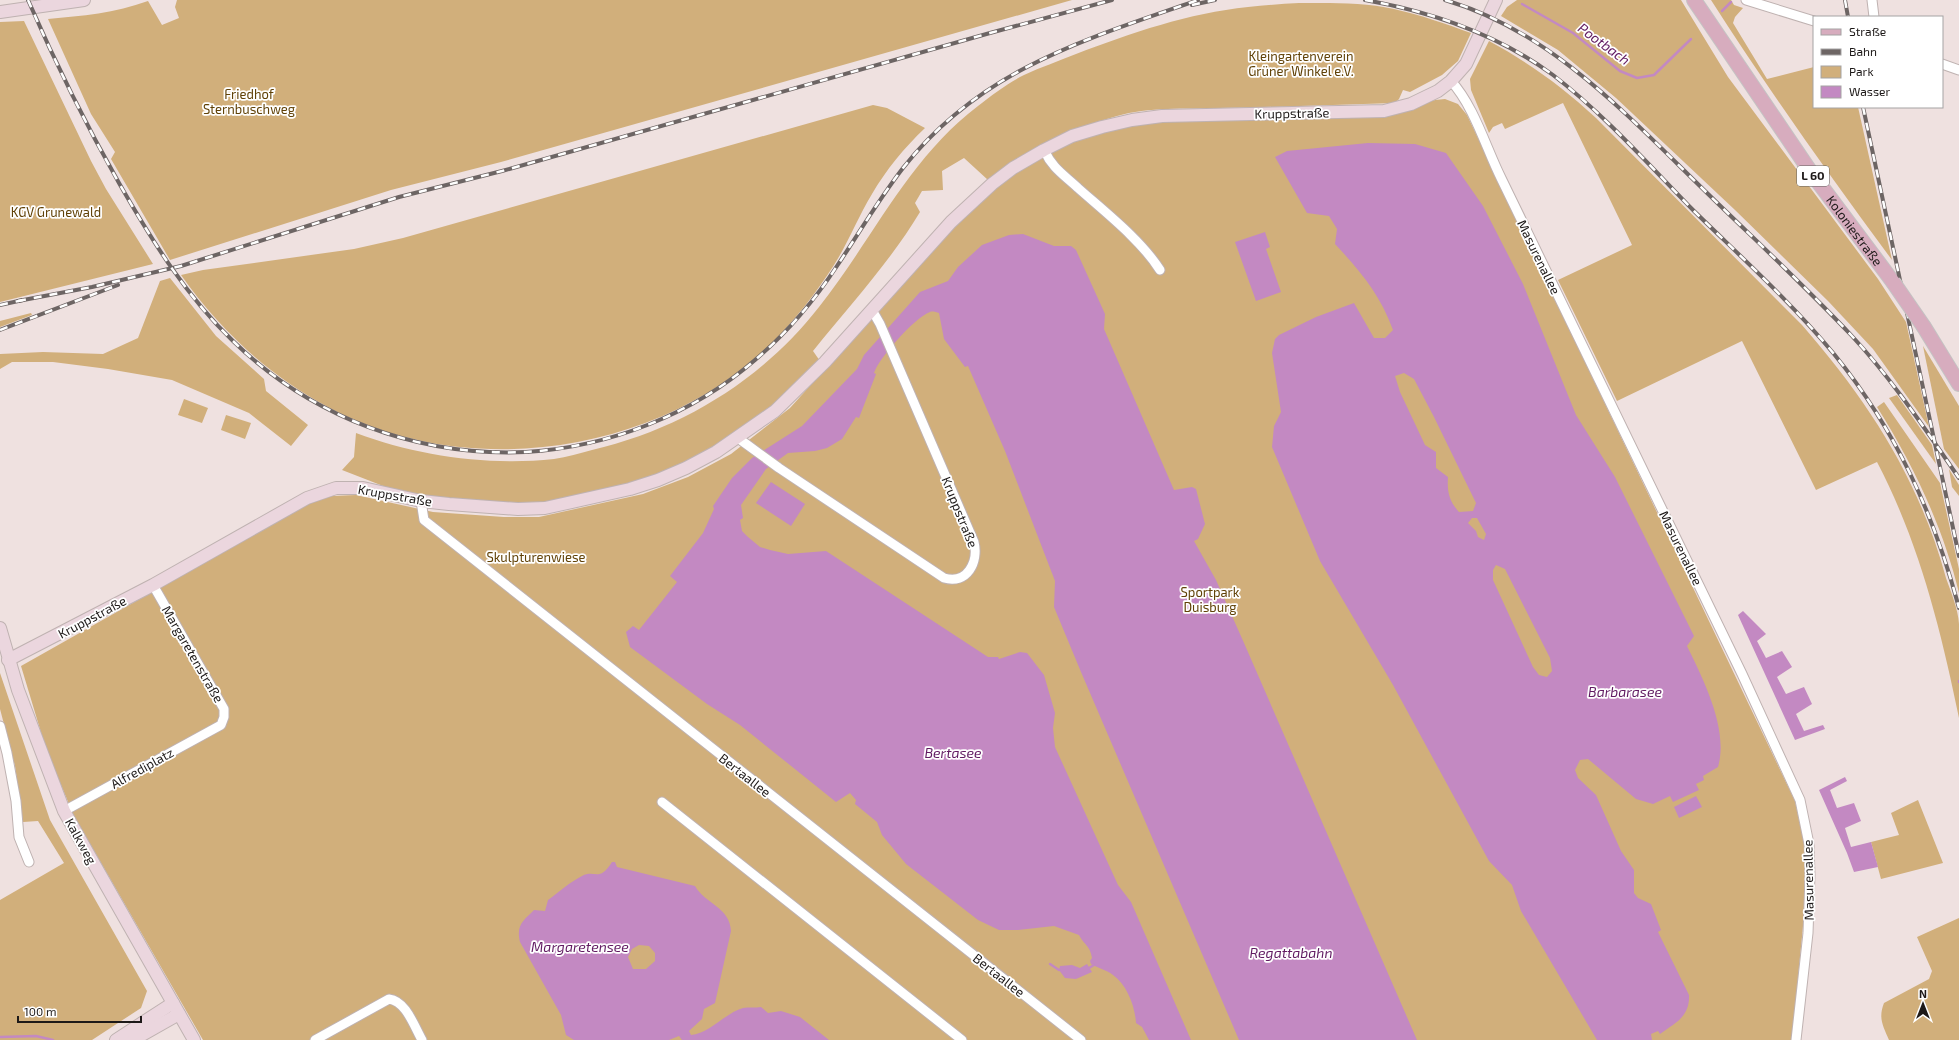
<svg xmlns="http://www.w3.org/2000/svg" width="1959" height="1040" font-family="'Exo 2',sans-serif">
	<rect width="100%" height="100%" fill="#efe1e0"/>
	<g fill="#d1af7b">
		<path d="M177 0H1072L501 162 391 190 170 260 111 159 115 152 91 114 48 19C82 16 115 13 148 1L162 25 179 18 175 7Z"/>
		<polygon points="1517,0 1681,0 1728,77 1878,279 1906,322 1929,427 1873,349 1828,301 1735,210 1616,98 1558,50 1501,16 1507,7"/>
		<path d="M1711 0H1731L1734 5 1743 8 1735 17 1733 23 1767 79 1814 67V107H1858L1892 260C1829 175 1768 89 1711 0Z"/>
		<path d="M1299 3C1331 3 1363 2 1394 9 1421 15 1446 24 1471 33L1458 61 1442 75 1410 92 1403 90 1399 99 1395 103C1336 105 1278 107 1219 108 1187 109 1148 107 1117 116 1070 129 1026 149 988 180L964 158 942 171 943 190 922 191 915 203 920 212C890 262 850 305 813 351L820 361 796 387 736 435 669 471 637 483 544 503 518 505 436 499 396 491 342 470 354 457 356 433C417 456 489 466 554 459 567 457 580 453 592 450 682 429 762 380 819 307 873 239 908 159 978 106 992 95 1008 83 1024 75 1041 67 1059 61 1076 54 1131 33 1189 13 1248 7 1265 5 1282 4 1299 3Z"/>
		<polygon points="24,21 91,161 106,189 153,264 0,302 0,22"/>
		<path d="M1489 41C1528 62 1563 87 1596 118L1802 325C1869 402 1919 479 1946 578 1951 592 1958 609 1959 624 1959 655 1959 687 1959 718 1941 630 1919 542 1877 462L1816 490 1742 341 1617 401 1558 280 1632 245 1563 103 1505 129 1502 123 1493 127 1489 133 1471 90 1470 79Z"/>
		<polygon points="1445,99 1458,104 1467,115 1795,801 1805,848 1804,916 1792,1040 203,1040 74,816 46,749 21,666 310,503 332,496 356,495 433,512 504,517 539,517 643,494 688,477 731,454 790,408 960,220 1007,177 1047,151 1085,137 1137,124 1418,106 1435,100"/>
		<path d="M873 105 887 108 925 128C904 148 886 170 872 194 858 217 848 243 834 265 816 293 795 320 772 343 658 455 468 482 328 407 268 375 220 330 181 275L203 270 354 249 403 238Z"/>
		<polygon points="170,278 216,336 264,379 266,391 308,425 291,446 249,413 172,380 108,369 53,362 12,362 0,369 0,354 43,352 103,354 138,338 160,281"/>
		<polygon points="31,313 32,315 0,327 0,321"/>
		<polygon points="1923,346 1959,406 1959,469 1944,449"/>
		<polygon points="1897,395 1932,445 1936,464 1889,398"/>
		<polygon points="184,399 208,408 202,423 178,415"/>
		<path d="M1884 402 1940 483 1959 569V593C1943 527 1913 464 1877 407Z"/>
		<polygon points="226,415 251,423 245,439 221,430"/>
		<polygon points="1949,469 1959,485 1959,496 1952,487"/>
		<polygon points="0,673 50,820 147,991 141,1008 92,1040 0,1040 0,900 64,863 38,821 23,822 15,766 0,709"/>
		<polygon points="1918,800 1943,863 1881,879 1871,842 1899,835 1891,813"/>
		<path d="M1959 918V1040H1889C1883 1026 1878 1018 1884 1003L1929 979 1932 971 1917 937Z"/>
	</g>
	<g fill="#c389c2" fill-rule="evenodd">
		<path d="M1368 143 1415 144 1446 153 1483 206 1523 284 1576 415 1615 477 1694 636 1687 646C1703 679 1729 729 1718 767L1703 776 1704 780 1696 784 1699 790 1673 802 1670 796 1653 804 1636 799 1588 759 1580 760 1575 770 1578 778 1596 795 1621 851 1634 870V893L1638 898 1651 904 1661 930 1658 932 1689 995C1690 1017 1675 1023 1660 1034L1658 1031 1651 1034 1652 1040H1597L1521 911 1512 885 1489 861 1393 685 1320 561 1272 447 1274 426 1281 412 1272 353 1275 339 1279 335 1316 317 1354 303 1374 338H1385L1393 330C1380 294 1360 271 1335 244L1337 229 1329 216 1307 213 1275 157 1287 151ZM1404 373 1414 379 1434 417 1476 503 1473 511 1459 512C1449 501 1447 492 1448 477L1436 468V452L1425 445 1400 392 1395 376ZM1472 518H1477L1486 534 1484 540 1478 537 1476 531 1468 523ZM1496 565 1505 569 1550 658 1552 671 1547 677 1539 675 1533 667 1493 580V570Z"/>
		<polygon points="1265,232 1270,247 1266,249 1281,292 1256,301 1235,242"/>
		<path d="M1023 234 1054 246H1071L1076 250 1105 314 1104 329 1174 490 1192 487 1196 489 1205 524 1198 539 1194 541 1216 580 1244 643 1417 1040H1239L1081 672 1054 607 1055 581 1005 451 968 366 965 367 944 339 939 313C936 312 932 311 930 312 914 318 879 358 874 373L876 374 859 418 856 417 842 439 827 448 815 451 788 453 766 469 741 505 743 518 740 520 742 531 748 537 760 547 770 550 788 554 826 551 988 657H998L999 659 1020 652 1027 653 1044 675 1055 713 1053 728 1055 747 1118 885 1131 902 1191 1040H1149L1142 1027 1136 1023C1135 1006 1127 985 1113 975 1107 970 1098 968 1091 964L1090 961 1092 958C1090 945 1084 945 1079 935L1054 926 1018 930H999L978 920 906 864 882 835 877 822 855 804 856 800 850 793 836 802 740 725 707 704 630 647 626 632 633 626 639 630 677 582 670 576 703 533 714 509 713 506 732 478 752 458 802 426 857 369 864 355 920 292 948 281 958 267 982 245 1009 235Z"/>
		<polygon points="771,482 805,504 791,526 756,503"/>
		<polygon points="1743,611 1766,634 1757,641 1766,658 1782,651 1792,667 1777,677 1786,694 1804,687 1812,704 1796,714 1804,731 1823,725 1825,729 1795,740 1738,615"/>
		<polygon points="1845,777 1847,781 1830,790 1837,808 1854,803 1861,821 1845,828 1851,847 1871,842 1878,867 1854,872 1847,853 1819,790"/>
		<polygon points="1696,796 1702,807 1679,818 1674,807"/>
		<path d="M612 862H615L617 867 695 886C705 904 730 907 731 931L715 1003 704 1009 702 1019 689 1031 691 1035C709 1034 725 1013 743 1008 748 1007 756 1008 761 1007L768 1013 781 1011 800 1017 829 1040H682L679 1036 669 1040H574L566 1035 561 1015 520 942C516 925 523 921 534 910L545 911 548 900C559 892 570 882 582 876 595 869 599 883 612 862ZM639 945 649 946 655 953V961L646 969H633L628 957 632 949Z"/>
		<polygon points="1087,964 1092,972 1076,979 1065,978 1059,970 1060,966 1072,965 1080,968"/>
	</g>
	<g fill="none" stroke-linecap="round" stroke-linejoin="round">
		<g stroke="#c389c2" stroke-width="2.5">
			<polyline points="1522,4 1573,33 1620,71 1637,78 1654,75 1691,39"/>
			<polyline points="1722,11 1731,2"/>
			<polyline points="1959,681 1959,682"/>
			<polyline points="1050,964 1059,970"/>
			<polyline points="1089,968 1094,965"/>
			<polyline points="0,1037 36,1036 53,1040"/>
		</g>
		<defs>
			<g id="street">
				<polyline points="1746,0 1814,21"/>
				<polyline points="1872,0 1874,17"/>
				<polyline points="1942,64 1959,70"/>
				<path d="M1451 81C1474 106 1486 148 1501 178L1742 674 1800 800 1809 844 1810 875 1808 933 1796 1040"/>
				<path d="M1044 150C1053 169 1063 174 1078 188 1105 212 1141 240 1160 270"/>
				<path d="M738 438 779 468 944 578C967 585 979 562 974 542L880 324 872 310"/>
				<polyline points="421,501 424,520 1081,1040"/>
				<polyline points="0,726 7,753 16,801 19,837 29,862"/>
				<polyline points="662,802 962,1040"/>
				<polyline points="64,811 221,725 224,717 224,709 153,585"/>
				<path d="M315 1040 389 999C406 1001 414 1026 422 1040"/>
			</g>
			<g id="secondary">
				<polyline points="0,12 84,0"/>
				<polyline points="0,628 18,690 64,811 194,1040"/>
				<polyline points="8,660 153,585 307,498 336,488 363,488 421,501 449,504 518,509 545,508 630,489 658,480 686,468 716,452 775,411 825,362 951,222 992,184 1013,168 1044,150 1072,136 1102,127 1132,120 1162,116 1384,111 1411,104 1438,91 1451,81 1466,64 1496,0"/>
				<polyline points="116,1040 173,1003"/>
				<polyline points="133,1040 179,1014"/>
			</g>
			<g id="primary">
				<path id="s1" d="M1694 0 1810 171 1893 282"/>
				<polyline points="1924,327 1959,384"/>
			</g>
		</defs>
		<use href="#street" stroke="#bfb2b1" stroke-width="11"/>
		<use href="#secondary" stroke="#bfb2b1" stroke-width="14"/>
		<use href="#primary" stroke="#c4c3c3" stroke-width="16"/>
		<use href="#street" stroke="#fff" stroke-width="9"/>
		<use href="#secondary" stroke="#ebd6de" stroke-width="12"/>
		<use href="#primary" stroke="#d7acbe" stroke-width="14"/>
		<defs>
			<g id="rail">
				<path d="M28 0C55 62 85 123 119 183 151 239 186 296 233 341 311 417 417 457 526 452 609 447 692 415 755 360 787 333 814 301 837 266 859 233 879 199 903 168 981 69 1084 40 1198 0"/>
				<path d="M1365 0C1433 12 1497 34 1553 75 1604 114 1649 165 1694 211 1741 257 1792 303 1834 354 1896 430 1934 514 1959 608"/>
				<path d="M1445 0C1551 31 1627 115 1704 190 1753 238 1804 285 1851 335 1892 379 1925 429 1959 478"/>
				<polyline points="1845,0 1848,17"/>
				<polyline points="1192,5 1215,0"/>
				<polyline points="1863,107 1959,556"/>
				<polyline points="18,301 92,287 181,266 399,197 502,171 990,33 1112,0"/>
				<polyline points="0,305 23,300"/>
				<polyline points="0,330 118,285"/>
			</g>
		</defs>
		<use href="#rail" stroke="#6d6564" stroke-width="4"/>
		<use href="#rail" stroke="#fff" stroke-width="2.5" stroke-dasharray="8" stroke-linecap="butt"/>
		<defs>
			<polyline id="primary-bridge" points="1893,282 1924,327"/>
		</defs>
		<use href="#primary-bridge" stroke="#c4c3c3" stroke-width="16" stroke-linecap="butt"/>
		<use href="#primary-bridge" stroke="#d7acbe" stroke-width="14"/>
	</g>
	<g text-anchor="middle" stroke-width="3.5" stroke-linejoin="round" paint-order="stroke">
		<rect fill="#fff" stroke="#615e5d" stroke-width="1" x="1797" y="166" width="32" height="20" rx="3"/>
		<g font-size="12" font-weight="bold" fill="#1d1918">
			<text x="1813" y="180">L 60</text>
		</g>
		<g font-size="13" fill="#604106" stroke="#fff">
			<text x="1301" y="61">Kleingartenverein<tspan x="1301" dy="15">Grüner Winkel e.V.</tspan></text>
			<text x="249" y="99">Friedhof<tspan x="249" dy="15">Sternbuschweg</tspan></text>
			<text x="56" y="217">KGV Grunewald</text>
			<text x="536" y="562">Skulpturenwiese</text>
			<text x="1210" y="597">Sportpark<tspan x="1210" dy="15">Duisburg</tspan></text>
		</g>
		<g font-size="13" fill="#1d1918" stroke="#fff">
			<text transform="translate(1292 113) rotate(-1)" y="5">Kruppstraße</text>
			<text dy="5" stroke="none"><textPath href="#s1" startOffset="281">Koloniestraße</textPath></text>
			<text transform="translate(1539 257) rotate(64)" y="5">Masurenallee</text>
			<text transform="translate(395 495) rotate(10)" y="5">Kruppstraße</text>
			<text transform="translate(960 512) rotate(68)" y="5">Kruppstraße</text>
			<text transform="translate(1681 548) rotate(64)" y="5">Masurenallee</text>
			<text transform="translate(92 617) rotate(-28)" y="5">Kruppstraße</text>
			<text transform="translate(193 654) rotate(60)" y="5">Margaretenstraße</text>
			<text transform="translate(142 768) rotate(-29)" y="5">Alfrediplatz</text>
			<text transform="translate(745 775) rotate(38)" y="5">Bertaallee</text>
			<text transform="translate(81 841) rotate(61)" y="5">Kalkweg</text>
			<text transform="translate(1808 880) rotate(-91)" y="5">Masurenallee</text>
			<text transform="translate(999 975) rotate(38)" y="5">Bertaallee</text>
		</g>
		<g font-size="14" font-style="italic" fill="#611b62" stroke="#fff">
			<text transform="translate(1604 44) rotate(36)" y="5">Pootbach</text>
			<text x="1625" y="697">Barbarasee</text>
			<text x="953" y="758">Bertasee</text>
			<text x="580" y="952">Margaretensee</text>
			<text x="1291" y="958">Regattabahn</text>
		</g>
	</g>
	<rect x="1813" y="16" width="130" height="92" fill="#ffffff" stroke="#a5a3a3"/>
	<rect x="1821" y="29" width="20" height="6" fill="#d7acbe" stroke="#a5a3a3"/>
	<text x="1849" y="36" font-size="12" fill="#1d1918">Straße</text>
	<rect x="1821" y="49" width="20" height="6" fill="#6d6564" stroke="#a5a3a3"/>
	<text x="1849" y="56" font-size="12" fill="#1d1918">Bahn</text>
	<rect x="1821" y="66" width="20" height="12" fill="#d1af7b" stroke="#a5a3a3"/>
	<text x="1849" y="76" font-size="12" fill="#1d1918">Park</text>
	<rect x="1821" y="86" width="20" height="12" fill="#c389c2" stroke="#a5a3a3"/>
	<text x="1849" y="96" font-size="12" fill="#1d1918">Wasser</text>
	<g transform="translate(1923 1004)" stroke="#ffffff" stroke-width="3" paint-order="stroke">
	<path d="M0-3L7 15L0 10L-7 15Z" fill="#1d1918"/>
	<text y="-6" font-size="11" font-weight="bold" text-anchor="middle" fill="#1d1918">N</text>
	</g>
	<path d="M18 1016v6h123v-6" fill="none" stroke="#1d1918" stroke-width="2"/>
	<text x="24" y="1016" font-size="12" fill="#1d1918" stroke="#ffffff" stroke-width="3" paint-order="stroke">100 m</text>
</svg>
